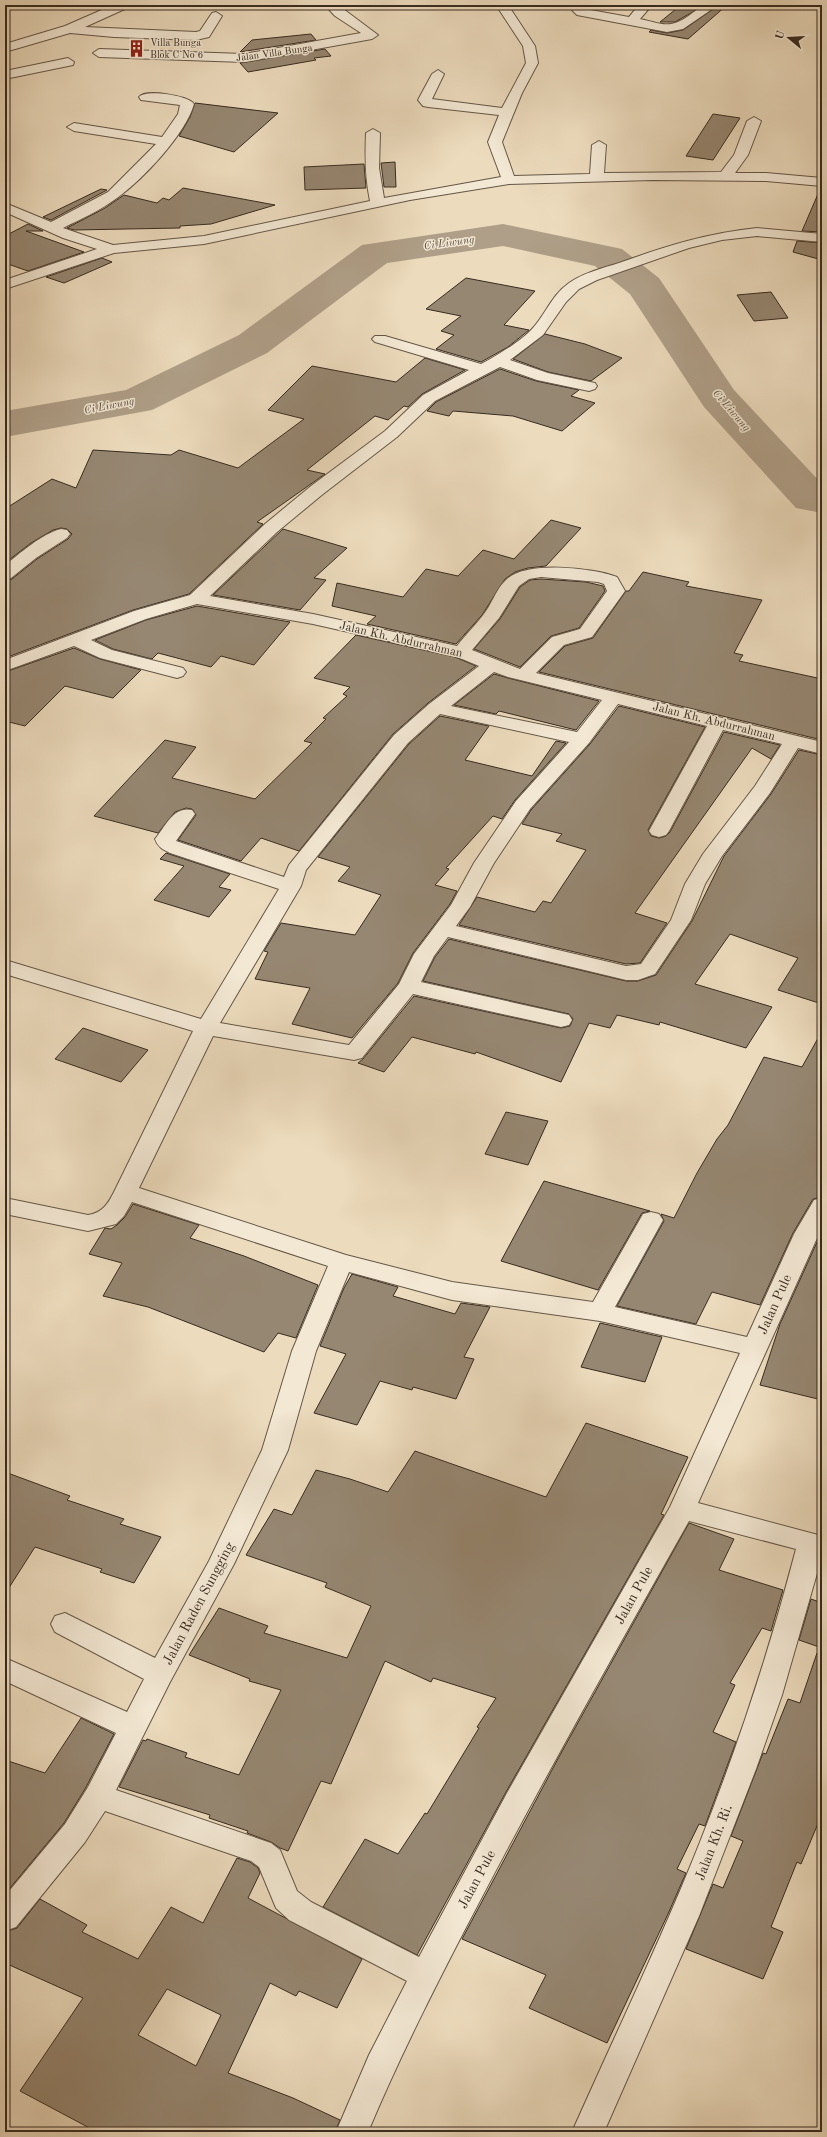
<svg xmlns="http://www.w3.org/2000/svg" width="827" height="2137" font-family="'Old Standard TT',serif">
	<rect width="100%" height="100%" fill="#ecdbbd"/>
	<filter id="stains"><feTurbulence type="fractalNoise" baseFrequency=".005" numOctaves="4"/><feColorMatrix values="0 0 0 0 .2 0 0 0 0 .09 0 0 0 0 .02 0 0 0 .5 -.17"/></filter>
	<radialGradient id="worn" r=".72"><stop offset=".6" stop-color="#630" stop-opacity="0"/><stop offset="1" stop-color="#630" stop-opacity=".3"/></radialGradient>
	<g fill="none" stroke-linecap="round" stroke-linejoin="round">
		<polygon fill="#af9f88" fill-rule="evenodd" points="503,224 622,249 659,278 734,390 822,484 822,513 796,508 704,407 630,294 595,266 503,246 387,263 267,353 152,410 5,437 5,411 126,390 239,335 362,245"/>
	</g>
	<g fill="#968772" stroke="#382b20" fill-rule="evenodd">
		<polygon points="681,5 705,5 675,22 660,22"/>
		<polygon points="719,5 727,5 688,39 649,32 651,30 667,33 683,30"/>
		<polygon points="311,34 316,40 240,52 252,40"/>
		<polygon points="325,49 331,56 314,58 316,60 248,72 240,63"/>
		<polygon points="195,103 278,113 234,152 179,136 190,117"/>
		<polygon points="713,114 740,118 713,160 686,156"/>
		<polygon points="395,162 396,187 384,187 381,163"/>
		<polygon points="364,164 366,188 305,190 304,167"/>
		<polygon points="821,187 822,232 802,231"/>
		<polygon points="183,188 275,205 211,224 180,226 180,228 74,230 67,228 105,208 124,195 157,203 163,198 169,200"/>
		<polygon points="101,189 107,190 51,220 43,217"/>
		<polygon points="28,224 43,231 26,231 84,252 28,271 5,263 5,236"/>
		<polygon points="797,241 822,243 822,260 793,252"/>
		<polygon points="102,258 112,262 64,283 46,277"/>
		<polygon points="466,278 535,291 504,325 529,330 508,347 481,362 436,349 454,335 441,331 461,316 426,309"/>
		<polygon points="771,292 788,318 754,321 737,295"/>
		<polygon points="545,334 585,344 622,358 591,381 548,372 513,359"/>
		<polygon points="425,358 465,370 422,394 408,407 404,406 388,420 375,416 307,470 325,474 257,522 263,524 189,594 133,610 5,658 5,580 12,579 37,559 68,539 72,534 67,529 61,528 53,530 31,543 5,563 5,509 52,479 76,488 93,450 171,455 179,450 238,468 304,419 268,410 312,366 396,382"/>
		<polygon points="500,369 536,381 579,390 571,396 595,403 562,431 513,416 453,411 449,416 427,411 436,402"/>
		<polygon points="551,520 581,528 546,566 528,568 515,572 505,579 482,615 456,644 367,624 376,616 332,606 337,583 403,597 426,569 458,576 483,550 514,559"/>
		<polygon points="283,529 347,548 314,578 326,580 300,610 213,595"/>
		<polygon points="643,572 689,582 686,586 762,600 734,653 743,655 739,661 822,679 822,740 539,672 565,646 593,638 626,591 629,591"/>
		<polygon points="541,579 586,582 603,586 605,591 579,628 551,636 520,667 474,649 500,619 520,587 530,580"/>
		<polygon points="197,606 290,622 254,665 221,656 211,667 158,653 152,659 113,649 95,640 146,620"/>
		<polygon points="356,635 455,657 476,666 428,703 393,734 299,851 261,838 241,861 178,840 196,815 192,809 186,808 175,812 158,833 94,816 165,740 196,747 172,778 255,799 312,743 304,741 326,719 323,718 347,696 343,694 350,687 314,678"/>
		<polygon points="74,648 100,659 141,670 113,698 65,686 25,726 5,721 5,672"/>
		<polygon points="494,674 508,678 599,701 576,730 499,711 496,714 454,705"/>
		<polygon points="619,706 705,727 648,830 651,836 659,838 666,836 670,832 724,732 780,745 771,759 752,748 635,913 667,923 640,963 626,964 459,925 477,897 535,912 543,901 551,903 586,850 556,841 562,834 522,824 531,810 590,744"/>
		<polygon points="440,716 489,726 465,760 532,776 556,741 566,743 515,800 502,819 493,816 446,868 449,869 435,885 457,891 450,904 413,953 398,983 352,1038 292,1024 310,988 255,979 268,952 264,951 281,923 355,935 381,895 338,881 350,867 318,857 409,744"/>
		<polygon points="799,750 822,755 822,1004 778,990 798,958 730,934 695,984 772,1007 746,1048 660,1022 659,1025 617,1015 610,1028 589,1023 561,1082 476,1052 475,1054 412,1037 384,1072 358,1063 363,1059 414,996 561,1028 570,1026 573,1019 569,1014 423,981 435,957 449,939 626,981 638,981 656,975 692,921 724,856 771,794"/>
		<polygon points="166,853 230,874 219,887 231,890 209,917 154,900 184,866 160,859"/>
		<polygon points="83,1028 148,1050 121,1082 55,1059"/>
		<polygon points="822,1031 822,1197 813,1199 793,1233 760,1305 712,1292 696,1324 617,1306 664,1221 661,1214 674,1218 697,1173 717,1139 728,1125 764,1057 802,1067"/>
		<polygon points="506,1112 548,1121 528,1165 485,1154"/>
		<polygon points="544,1181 650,1211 642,1213 598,1290 501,1261"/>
		<polygon points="133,1204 199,1225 190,1238 244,1256 318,1285 296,1338 278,1333 264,1352 148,1307 103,1296 122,1263 89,1254 105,1228 111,1229 117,1225 125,1217"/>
		<polygon points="822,1231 822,1400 760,1385 780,1324"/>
		<polygon points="352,1274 398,1287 393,1296 455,1314 461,1303 490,1307 464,1357 474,1359 456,1399 413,1387 412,1390 380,1381 357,1425 314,1413 346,1354 320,1346 344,1288"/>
		<polygon points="600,1323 662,1337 645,1382 581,1367"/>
		<polygon points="586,1423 688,1457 661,1514 664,1515 506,1792 417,1955 323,1907 365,1839 398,1854 425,1813 427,1814 479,1728 477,1727 496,1698 433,1678 431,1682 385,1661 331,1784 321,1781 288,1851 280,1848 271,1842 247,1833 248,1831 209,1818 210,1815 119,1787 143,1740 146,1741 147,1739 187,1753 185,1757 239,1775 281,1690 249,1681 250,1679 189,1655 219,1608 268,1626 264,1633 347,1658 371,1606 325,1587 327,1583 246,1555 274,1509 292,1515 316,1470 350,1479 388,1492 415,1451 546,1497"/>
		<polygon points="5,1472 70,1496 67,1500 124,1519 120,1524 161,1537 134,1583 100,1572 102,1569 35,1547 5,1594"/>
		<polygon points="689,1523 734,1539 719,1570 783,1590 771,1631 762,1628 730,1683 735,1685 713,1732 736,1742 705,1826 699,1824 677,1869 686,1873 668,1914 607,2043 529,2008 546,1975 462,1939 560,1755"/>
		<polygon points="811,1599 822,1603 822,1648 799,1640"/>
		<polygon points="817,1653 822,1654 822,1814 801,1864 797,1862 771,1927 783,1932 763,1979 686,1949 713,1884 723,1888 743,1841 731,1836 763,1753 766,1754 788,1699 800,1703"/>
		<polygon points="81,1718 114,1734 85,1789 64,1823 5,1894 5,1760 45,1773"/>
		<path d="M237 1858 250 1862 258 1868 260 1873 248 1898 362 1959 337 2008 299 1991 296 1996 270 1983 228 2073 293 2098 340 2120 335 2132H97L20 2091 83 1998 5 1963V1932L17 1928 40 1899 87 1925 82 1932 138 1959 171 1907 203 1923ZM167 1989 221 2015 196 2066 138 2035Z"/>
	</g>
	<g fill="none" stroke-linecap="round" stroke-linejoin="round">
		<defs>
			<g id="street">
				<polygon points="113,5 129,5 127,8 85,27 196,32 200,31 212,13 216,12 222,16 209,37 196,40 114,37 70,33 5,52 5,44 65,26"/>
				<polygon points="325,5 338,5 378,35 372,39 244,62 99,57 93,53 99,49 244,54 361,33 335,16"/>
				<path d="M496 5H508L535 46 538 63 522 93 502 142 514 176 590 174 592 145 599 141 606 145 604 173 721 172 734 155 747 121 754 117 761 121 748 155 735 173H766L822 178V186L766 181 653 180 509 184 410 200 204 244 114 253 5 289V280L97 249 63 238 5 212V203L51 222 108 192 156 144 74 131 67 127 74 123 162 137 178 114 180 105 141 100 139 97C145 89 188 95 194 104 185 135 143 179 117 198 101 210 81 219 63 228L113 245 204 236 370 201C365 178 365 156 366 133L373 129 380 133 379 168 384 198 501 177 488 142 499 115 428 107 423 106 418 100 432 74 438 70 444 74 432 99 502 108 526 63 523 46Z"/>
				<path d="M567 5H580L585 9 629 17 639 5H652L640 19C651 21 665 27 675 23 695 16 693 5 718 5L683 29 667 32 577 15Z"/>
				<polygon points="68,58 74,62 73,65 5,79 5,71"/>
				<path d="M757 228 822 234V242L757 236 722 240 689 248 597 280 579 289 566 302 543 335 510 360 548 373 595 383 597 386 595 389 589 391 537 380 500 367 435 401 397 437 323 494 277 532 210 596 313 614 457 646C466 634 478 623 486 611 493 601 497 588 506 580 525 560 593 568 617 577L625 591 592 637 564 645 536 673 822 742V754L798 748 770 793 722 856 705 884 691 920 655 974 638 980H626L448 937 434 956 421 982 569 1015 572 1020 569 1025 561 1027 413 994 362 1058 354 1060 213 1036 139 1188 346 1255 452 1282 593 1302 643 1214 651 1212 659 1214 663 1220 615 1307 747 1337 794 1234 814 1200 822 1198V1227L698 1503 822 1536V1556L782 1695 756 1769 699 1916 604 2132H572C615 2035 661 1940 700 1842 738 1746 770 1649 796 1549L689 1521C619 1645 549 1769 483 1895 442 1973 402 2051 368 2132H336L369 2055 407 1981 289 1920 276 1908 259 1867 251 1861 105 1811 85 1842 16 1927 5 1931V1896L65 1824 88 1787 116 1733 5 1681V1658L127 1712 144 1679 55 1632 51 1624 55 1616 65 1613 155 1658 209 1561 262 1450 292 1351 328 1266 132 1202 124 1216 116 1224 88 1231 5 1214V1198L88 1215C102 1213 108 1204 114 1192L193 1031 5 974V960L201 1019 279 889 170 853C162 849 158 847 155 839L158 835C167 823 175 806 192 810L195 814 176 841 284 877 289 865 394 735 429 704 479 666 455 656 313 624 197 604 146 619 91 640 112 650 183 668 186 672 183 676 177 678 100 658 74 646 5 671V660L134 611 190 595 265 524 311 486 385 431 423 395 469 370 375 342 372 339 375 336H385L481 364C495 357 523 340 533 328 546 313 553 294 569 283 583 273 603 268 619 263 666 246 708 233 757 228ZM541 577 598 582 604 584 607 591 580 629 552 637 520 669 472 650 499 618 519 586 529 579ZM494 672 508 677 602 700 577 732 451 706ZM618 704 707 726 649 831 652 835 659 837 666 835 669 831 723 730 782 744 755 786 703 854 685 884 671 920 641 964 626 966 456 926 470 907 494 863 530 809 589 743ZM440 714 569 742 516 801 474 863 451 905 414 954 399 984 349 1045 220 1023 301 886 306 870 408 743ZM349 1272 452 1300 600 1321 740 1353 670 1507 507 1793 419 1957 311 1902 297 1891 280 1850 271 1843 116 1790 170 1682 234 1564 288 1450 316 1351Z"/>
				<path d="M61 529 67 530 70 534 67 538 36 558 11 578 5 579V565C21 553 41 534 61 529Z"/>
			</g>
		</defs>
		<use href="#street" stroke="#655747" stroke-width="2"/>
		<use href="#street" fill="#f3e8d4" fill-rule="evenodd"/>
	</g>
	<defs>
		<symbol id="building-bare" viewBox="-9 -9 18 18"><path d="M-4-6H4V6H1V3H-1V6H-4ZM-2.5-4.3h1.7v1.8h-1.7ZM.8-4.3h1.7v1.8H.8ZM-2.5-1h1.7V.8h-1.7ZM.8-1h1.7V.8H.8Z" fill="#8f2418" stroke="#f3e8d4" stroke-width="2.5" paint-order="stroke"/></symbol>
	</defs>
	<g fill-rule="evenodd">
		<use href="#building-bare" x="124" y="36" width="25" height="25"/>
	</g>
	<g text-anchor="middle" stroke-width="3" stroke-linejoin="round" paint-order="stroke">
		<g font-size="10" fill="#382b20" stroke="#f3e8d4" text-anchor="start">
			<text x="150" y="46">Villa Bunga<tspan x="150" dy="12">Blok C No 6</tspan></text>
		</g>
		<g font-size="10" fill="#382b20" stroke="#f3e8d4">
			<text transform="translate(274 52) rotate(-8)" y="4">Jalan Villa Bunga</text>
		</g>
		<g font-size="11" font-style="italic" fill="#5c4e3f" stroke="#f3e8d4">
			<text transform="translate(449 242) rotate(-8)" y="4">Ci Liwung</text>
			<text transform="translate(109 405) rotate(-11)" y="4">Ci Liwung</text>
			<text transform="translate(732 410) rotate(49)" y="4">Ci Liwung</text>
		</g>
		<g font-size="12" fill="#382b20" stroke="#f3e8d4">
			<text transform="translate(401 639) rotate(13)" y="4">Jalan Kh. Abdurrahman</text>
			<text transform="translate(714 721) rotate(14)" y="4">Jalan Kh. Abdurrahman</text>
		</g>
		<g font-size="14" fill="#382b20" stroke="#f3e8d4">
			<text transform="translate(774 1304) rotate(-66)" y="5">Jalan Pule</text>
			<text transform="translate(633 1595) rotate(-61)" y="5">Jalan Pule</text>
			<text transform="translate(198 1603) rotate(-62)" y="5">Jalan Raden Sungging</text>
			<text transform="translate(713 1842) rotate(-69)" y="5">Jalan Kh. Ri.</text>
			<text transform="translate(476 1879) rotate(-62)" y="5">Jalan Pule</text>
		</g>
	</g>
	<rect width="827" height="2137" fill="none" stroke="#ecdbbd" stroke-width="20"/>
	<rect x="6" y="6" width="815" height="2125" fill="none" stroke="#382b20" stroke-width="2"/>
	<rect x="10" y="10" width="807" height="2117" fill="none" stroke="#382b20"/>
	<g transform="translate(789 38) rotate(288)" stroke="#f3e8d4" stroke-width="3" paint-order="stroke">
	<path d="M0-3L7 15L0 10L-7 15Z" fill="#382b20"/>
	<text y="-6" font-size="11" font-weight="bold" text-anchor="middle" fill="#382b20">U</text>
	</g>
	<rect width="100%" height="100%" filter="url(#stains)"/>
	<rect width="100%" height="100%" fill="url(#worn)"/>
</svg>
